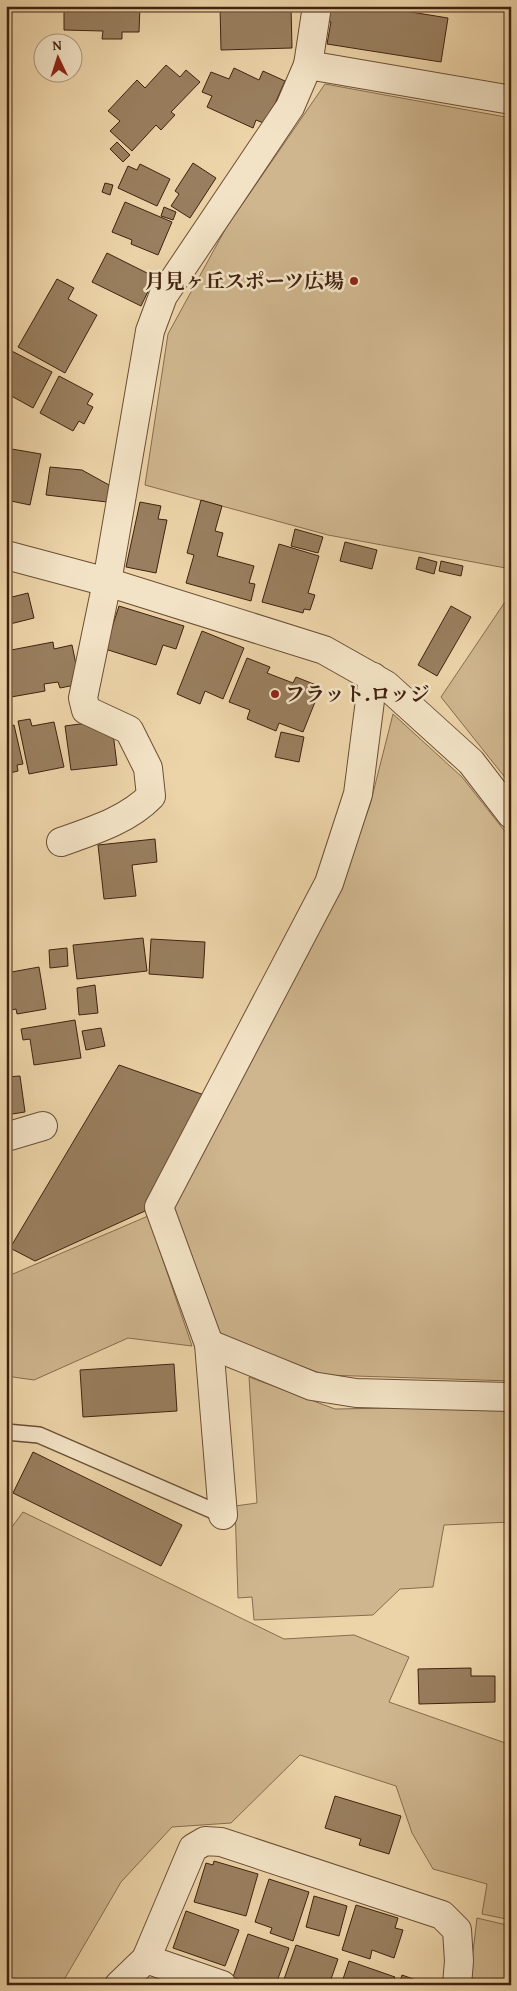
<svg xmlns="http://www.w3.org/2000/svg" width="517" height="1991" font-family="'Gentium Book Plus','Noto Serif JP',serif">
	<rect width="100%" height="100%" fill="#ecd4a8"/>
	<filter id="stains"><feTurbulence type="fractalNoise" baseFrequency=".004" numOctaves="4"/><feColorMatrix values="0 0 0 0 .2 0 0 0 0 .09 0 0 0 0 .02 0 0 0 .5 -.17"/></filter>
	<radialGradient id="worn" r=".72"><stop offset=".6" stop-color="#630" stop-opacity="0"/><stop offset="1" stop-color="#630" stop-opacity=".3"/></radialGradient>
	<g fill="#cfb68e" stroke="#886c4f">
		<polygon points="325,84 511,118 511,569 328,535 145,485 168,334 226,228"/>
		<polygon points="511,593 511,785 441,697"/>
		<polygon points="393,714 462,777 511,839 511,1381 325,1375 212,1333 169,1205 233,1095 341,883 370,805"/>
		<polygon points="148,1216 192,1346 128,1338 34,1380 6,1376 6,1277"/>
		<polygon points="249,1377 335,1409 504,1406 511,1410 511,1522 444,1525 433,1587 400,1589 373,1615 254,1620 252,1597 238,1598 235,1506 257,1503"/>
		<polygon points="23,1512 284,1639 354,1635 409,1657 389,1702 511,1745 511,1920 482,1914 487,1884 433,1869 412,1833 396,1786 300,1755 231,1823 172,1827 121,1882 61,1985 6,1985 6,1535"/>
		<polygon points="477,1918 511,1926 511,1972 506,1985 469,1985"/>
	</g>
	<g fill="#997f5f" stroke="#402210">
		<polygon points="64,6 140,6 139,32 122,32 122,39 102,39 103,31 64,30"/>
		<polygon points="220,6 291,6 292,48 221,50"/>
		<polygon points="327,6 374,6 448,18 441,62 327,44 331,22 325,21"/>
		<polygon points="6,57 11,59 6,73"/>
		<polygon points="166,65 180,77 186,70 200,82 171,112 175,115 161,130 156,125 132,151 110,131 120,121 108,111 137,80 145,88"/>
		<polygon points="234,68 259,80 263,71 285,81 266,124 256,120 253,128 207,107 212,96 202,92 211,72 229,79"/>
		<polygon points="117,142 130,155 123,162 110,149"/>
		<polygon points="193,163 216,178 190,218 171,206 179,194 175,191"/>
		<polygon points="140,164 170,179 157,206 118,188 128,166 137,170"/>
		<polygon points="105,183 113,185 110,195 102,192"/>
		<polygon points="125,202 172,222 158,255 131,244 132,240 112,232"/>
		<polygon points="164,207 176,212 173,220 161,216"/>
		<polygon points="107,253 155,277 141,306 92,282"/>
		<polygon points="57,279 74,288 68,299 97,315 65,373 18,347"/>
		<polygon points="6,348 52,372 33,408 6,393"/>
		<polygon points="59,376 93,394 87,404 93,407 84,424 79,421 73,431 40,413"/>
		<polygon points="6,448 41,454 30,505 11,501 10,508 6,507"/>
		<polygon points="50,467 82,470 109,485 107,502 46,495"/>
		<polygon points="201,500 222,506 215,531 223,533 217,556 254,566 249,583 255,584 251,601 186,583 194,555 187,553"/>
		<polygon points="140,502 161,506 158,519 167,520 156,573 126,567"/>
		<polygon points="295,529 323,537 318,553 291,546"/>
		<polygon points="345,542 377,550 372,569 340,561"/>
		<polygon points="279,544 319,556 308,593 315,595 310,610 304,609 303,613 262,602"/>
		<polygon points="419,557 437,562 434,574 416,569"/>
		<polygon points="441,561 463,566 461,576 439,571"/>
		<polygon points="6,579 8,579 12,597 28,593 34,618 6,625"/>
		<polygon points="119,606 184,626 176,649 163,645 156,665 105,649"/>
		<polygon points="451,606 471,617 437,676 418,665"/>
		<polygon points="202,631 244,648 223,699 205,691 200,704 177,694"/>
		<polygon points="53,642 54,649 72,645 80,684 60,688 58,682 44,684 45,691 11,697 6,671 6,651"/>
		<polygon points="247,658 270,667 267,673 293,683 296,677 321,687 303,732 279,723 276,731 247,719 250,710 229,702"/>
		<polygon points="30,719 32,726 54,722 64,767 29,774 18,721"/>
		<polygon points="102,721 104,734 113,733 117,765 71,770 65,726"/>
		<polygon points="14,725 23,764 17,765 18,771 6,774 6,727"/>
		<polygon points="281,732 304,737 299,762 275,757"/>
		<polygon points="155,839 157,862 132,865 136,896 104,899 98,845"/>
		<polygon points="143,938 147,971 77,979 73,945"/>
		<polygon points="151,939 205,942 203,978 149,974"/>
		<polygon points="67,948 68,966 50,968 49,950"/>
		<polygon points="39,967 46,1009 17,1014 16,1009 6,1011 6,973"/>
		<polygon points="95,985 98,1013 79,1015 77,988"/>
		<polygon points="75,1020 81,1058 34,1065 30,1039 23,1040 21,1029"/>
		<polygon points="101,1028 105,1046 86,1050 82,1031"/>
		<polygon points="119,1065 207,1096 145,1211 35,1261 10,1248"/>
		<polygon points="20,1076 25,1112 6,1115 6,1077"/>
		<polygon points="174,1364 177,1411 83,1417 80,1370"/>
		<polygon points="33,1452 182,1525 161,1566 13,1493"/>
		<polygon points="471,1668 471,1676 495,1676 495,1702 419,1704 418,1669"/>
		<polygon points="335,1796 401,1816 389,1854 359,1845 361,1839 325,1828"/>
		<polygon points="214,1861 258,1874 246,1916 194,1902 206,1863 213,1865"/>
		<polygon points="269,1879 309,1892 293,1941 270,1933 272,1928 255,1922"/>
		<polygon points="314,1896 347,1906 339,1936 306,1927"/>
		<polygon points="356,1905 398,1918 395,1928 403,1930 394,1958 372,1950 370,1959 342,1950"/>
		<polygon points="186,1911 239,1930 225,1966 173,1948"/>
		<polygon points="248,1934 289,1948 276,1984 266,1980 265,1985 253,1981 252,1984 233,1977"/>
		<polygon points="296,1945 338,1959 329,1985 282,1985"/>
		<polygon points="349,1961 395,1977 392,1985 341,1985"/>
		<polygon points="402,1975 430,1985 399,1985"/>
		<polygon points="142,1978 161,1985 140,1985"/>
	</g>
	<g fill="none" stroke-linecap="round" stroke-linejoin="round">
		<defs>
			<polyline id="service" points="6,1432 39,1435 223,1515"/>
			<g id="minor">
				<polyline points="308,65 317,6"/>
				<polyline points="6,555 107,582 324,650 386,685 471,762 511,814"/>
				<path d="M61 842C92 831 128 820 151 796L148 768 129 730 86 710 83 698 107 582 150 331 163 296 290 107 308 65 511 100"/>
				<polyline points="6,1137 43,1126"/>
				<polyline points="209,1344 312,1386 356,1393 511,1397"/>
				<polyline points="223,1515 209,1344 159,1207 329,883 358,794 373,677"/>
				<polyline points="146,1959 222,1985"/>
				<polyline points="119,1985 146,1959 193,1848 205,1841 221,1842 442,1915 457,1930 459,1961 457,1985"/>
			</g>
		</defs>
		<use href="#service" stroke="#6b4e36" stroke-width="18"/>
		<use href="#minor" stroke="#6b4e36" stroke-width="30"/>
		<use href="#service" stroke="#f3e3c6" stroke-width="15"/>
		<use href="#minor" stroke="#f3e3c6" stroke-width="28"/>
	</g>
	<g fill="#8f2418" stroke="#f3e3c6" stroke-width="2">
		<circle cx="354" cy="281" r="5"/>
		<circle cx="275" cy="694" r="5"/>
	</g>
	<g text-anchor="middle" stroke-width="5" stroke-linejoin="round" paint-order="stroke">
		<g font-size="20" font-weight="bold" fill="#402210" stroke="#f3e3c6" text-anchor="end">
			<text x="344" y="288">月見ヶ丘スポーツ広場</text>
			<text x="285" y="701" text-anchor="start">フラット.ロッジ</text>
		</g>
	</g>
	<rect width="517" height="1991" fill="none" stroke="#ecd4a8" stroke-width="25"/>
	<rect x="8" y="8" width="502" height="1976" fill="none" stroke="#402210" stroke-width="2.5"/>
	<rect x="12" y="12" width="492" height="1966" fill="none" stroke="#402210"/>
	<g transform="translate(58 58) rotate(356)"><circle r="24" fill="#f3e3c6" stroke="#ab967d"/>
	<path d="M0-4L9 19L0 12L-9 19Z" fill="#8f2418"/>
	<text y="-8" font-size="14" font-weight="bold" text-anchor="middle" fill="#402210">N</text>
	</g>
	<rect width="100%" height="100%" filter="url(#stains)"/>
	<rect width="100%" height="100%" fill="url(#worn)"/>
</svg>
